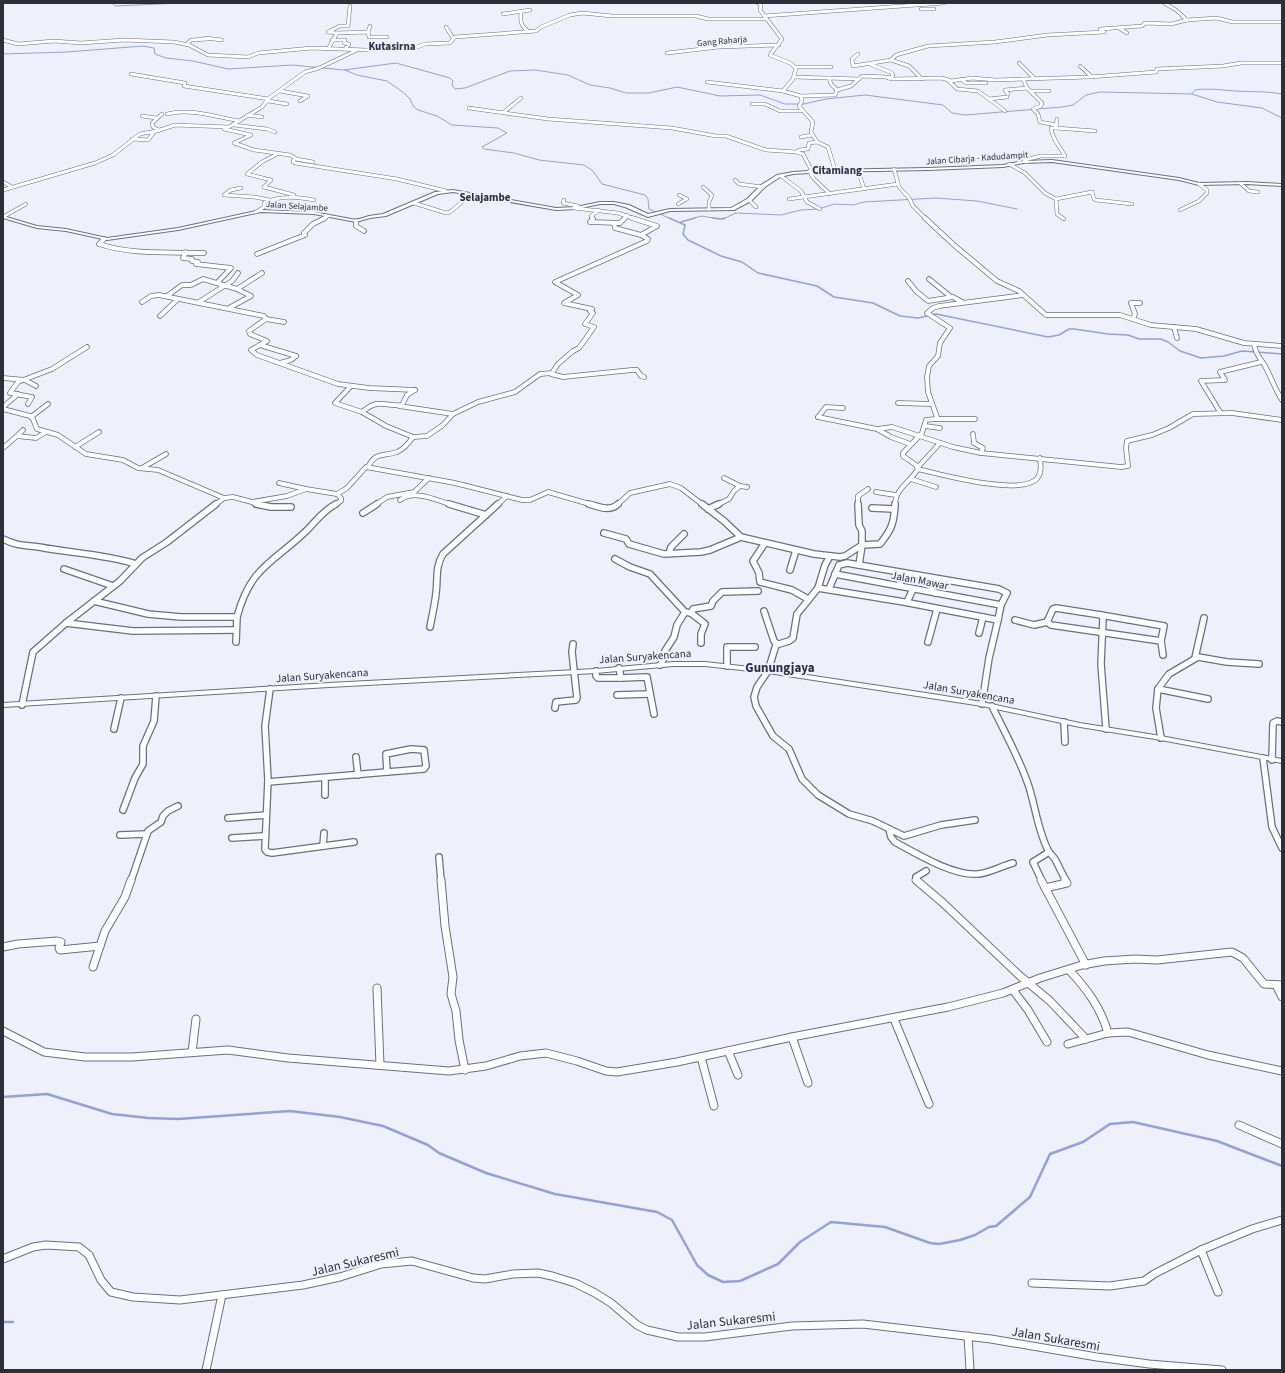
<svg xmlns="http://www.w3.org/2000/svg" width="1285" height="1373" font-family="'Source Sans 3',sans-serif">
	<rect width="100%" height="100%" fill="#eef1fb"/>
	<g fill="none" stroke-linecap="round" stroke-linejoin="round">
		<g stroke="#90a1de" stroke-width="1">
			<polyline points="53,3 97,3"/>
			<polyline points="106,3 112,3 115,6 181,3"/>
			<polyline points="3,54 67,52 143,46 154,48 155,54 166,58 193,61 228,69 292,65 344,70 396,63 450,78 453,81 452,85 455,89 465,88 510,71 535,70 568,75 590,85 610,88 626,93 649,93 677,87 720,96 760,95 785,104 804,104 826,99 865,95 943,105 952,113 965,115 1062,107 1073,105 1086,95 1100,92 1192,94 1217,102 1262,108 1282,118"/>
			<polyline points="345,70 357,75 387,81 404,93 410,99 413,106 418,110 437,116 452,125 498,128 507,133 482,147 484,149 514,153 539,160 584,165 593,171 602,184 645,195 648,199 649,209 671,219"/>
			<path d="M1192 94 1195 90C1209 88 1221 90 1235 91 1251 92 1266 91 1282 94"/>
			<polyline points="692,219 701,216 720,219"/>
			<polyline points="723,219 736,213 781,215 801,210 819,209 834,204 853,205 864,202 936,198 977,201 1017,209"/>
		</g>
		<g stroke="#90a1de" stroke-width="1.5">
			<polyline points="669,218 685,225 683,234 688,240 721,256 742,262 758,273 817,286 834,297 873,303 900,316 918,318 936,314 1048,337 1059,335 1069,329 1074,329 1108,334 1128,335 1139,339 1161,339 1168,342 1180,351 1201,358 1224,356 1242,351 1282,354"/>
			<polyline points="713,218 722,219 725,218"/>
			<polyline points="681,222 695,218"/>
		</g>
		<g stroke="#90a1de" stroke-width="2.5">
			<polyline points="3,1097 47,1094 112,1114 148,1118 178,1119 290,1111 340,1117 383,1126 428,1145 439,1153 486,1173 555,1194 657,1212 672,1220 697,1265 708,1275 723,1282 740,1281 778,1264 800,1242 831,1222 885,1227 930,1243 939,1244 960,1240 975,1235 989,1227 996,1226 1030,1197 1050,1154 1083,1142 1110,1124 1133,1122 1217,1141 1282,1166"/>
			<polyline points="3,1322 13,1322"/>
		</g>
		<defs>
			<g id="minor-far3">
				<polyline points="758,3 761,5 760,10 782,39 770,55 790,63 796,68 793,79 783,91 801,96 802,101 799,106 813,122 811,132 817,142 828,147 835,170"/>
				<polyline points="1164,3 1176,10 1187,20"/>
				<polyline points="921,9 934,9"/>
				<path d="M521 12C520 22 521 26 529 32"/>
				<polyline points="503,14 530,10"/>
				<polyline points="764,16 944,3"/>
				<polyline points="446,27 453,38"/>
				<polyline points="1119,28 1127,33"/>
				<polyline points="368,32 370,26"/>
				<polyline points="337,33 328,32 340,26 348,26 350,6"/>
				<polyline points="205,38 222,40"/>
				<polyline points="3,40 18,44 54,41 81,43 124,40 174,42 189,45 208,55 248,57 258,53 312,48 366,50 412,49 425,44 450,43 455,37 536,31 541,27 570,15 582,13 612,16 696,16 708,19 765,19"/>
				<polyline points="332,40 345,40 344,43 349,44 345,49"/>
				<polyline points="187,44 191,40 208,39"/>
				<polyline points="328,49 337,33 368,32 369,37 387,37"/>
				<polyline points="667,53 719,47 779,45"/>
				<polyline points="858,54 852,59 853,66 891,60"/>
				<polyline points="1019,63 1034,78"/>
				<polyline points="870,64 892,73 893,76 889,78"/>
				<polyline points="1080,66 1092,77"/>
				<polyline points="796,67 831,67"/>
				<polyline points="131,74 185,83 184,86 269,99"/>
				<polyline points="794,77 859,79"/>
				<polyline points="829,78 831,84 837,90"/>
				<polyline points="922,79 909,66 891,60 896,55 928,46 995,42 1047,35 1104,32 1100,29 1142,26 1145,23 1171,24 1187,20 1216,18 1233,22 1282,22"/>
				<polyline points="961,79 966,83 986,83"/>
				<polyline points="1023,79 1027,88 1042,103 1041,106 1033,109 1038,114 1040,122 1056,125"/>
				<polyline points="948,80 957,89 978,91 989,99"/>
				<polyline points="707,82 783,91"/>
				<polyline points="280,91 308,96 300,101"/>
				<polyline points="1031,91 1049,91"/>
				<polyline points="1008,94 1005,90 1027,88"/>
				<polyline points="801,96 835,95 837,90 851,86 862,76 886,77 892,79 942,78 951,81 972,78 996,80 1089,77 1156,72 1157,69 1223,66 1241,63 1282,63"/>
				<polyline points="268,101 287,104"/>
				<polyline points="752,104 765,104 780,111 801,111"/>
				<polyline points="469,108 548,119 672,128 716,136 726,136 766,150 796,152 803,154 812,171"/>
				<polyline points="1005,111 989,99 1007,97"/>
				<polyline points="504,112 521,98"/>
				<path d="M167 114C190 108 216 117 239 121"/>
				<polyline points="247,115 262,117"/>
				<polyline points="142,116 157,118"/>
				<path d="M1057 119 1056 128H1051C1052 139 1060 147 1065 156"/>
				<polyline points="234,125 267,129 275,132"/>
				<polyline points="1056,128 1095,131"/>
				<polyline points="224,129 251,135 234,143 254,150 290,155 295,158 293,162 295,163 397,179 446,191"/>
				<polyline points="159,130 153,127 152,123 162,114"/>
				<polyline points="801,137 812,135"/>
				<polyline points="132,139 148,140 154,132"/>
				<polyline points="797,152 799,150 808,149 809,143 817,142"/>
				<polyline points="296,159 313,162"/>
				<polyline points="1026,162 1024,160 1041,156 1065,156"/>
				<polyline points="1009,164 1025,173 1045,193 1056,199 1057,214 1064,219"/>
				<polyline points="894,169 899,187 909,198 913,206 926,219"/>
				<polyline points="858,170 864,189"/>
				<polyline points="809,171 814,179 830,194"/>
				<polyline points="781,176 801,191 807,202 820,209"/>
				<polyline points="735,180 739,184 763,187"/>
				<polyline points="3,182 12,187"/>
				<polyline points="1240,183 1249,191 1258,192"/>
				<polyline points="264,187 271,180 247,174 262,162 279,153"/>
				<polyline points="264,187 294,195"/>
				<polyline points="703,187 712,195 709,202 709,209"/>
				<polyline points="241,188 231,190 224,195 254,197 270,200"/>
				<polyline points="3,190 95,163 113,155 140,134 157,131 175,125 229,127 262,107 269,98 305,72 319,68 355,51"/>
				<polyline points="789,199 898,184"/>
				<polyline points="1056,199 1092,192 1094,199 1096,200 1132,204"/>
				<polyline points="564,200 563,203 578,206"/>
				<polyline points="749,200 756,207"/>
				<polyline points="414,203 446,213 450,212 461,203"/>
				<polyline points="678,204 687,199 679,195"/>
				<polyline points="574,208 618,213 635,219"/>
				<polyline points="1180,210 1199,201 1207,193 1207,190 1199,184"/>
				<path d="M256 212 264 207V203C280 195 297 197 314 200"/>
				<polyline points="3,217 26,204"/>
				<polyline points="323,219 328,216"/>
				<polyline points="593,219 591,216 599,210"/>
				<polyline points="624,219 627,215"/>
			</g>
			<g id="minor-far2">
				<polyline points="592,218 593,219 590,222 620,223 625,218"/>
				<polyline points="925,218 954,245 997,281 1019,291 1046,315 1120,315 1151,325 1196,329 1244,343 1282,346"/>
				<polyline points="356,221 356,226 364,231"/>
				<polyline points="614,223 615,228 641,235"/>
				<path d="M104 239 99 244C132 255 170 252 204 253"/>
				<polyline points="186,252 183,258 192,259 192,261 198,262 196,264 231,268 217,283"/>
				<polyline points="257,254 305,235 304,233 313,224 325,218"/>
				<polyline points="929,279 951,297"/>
				<polyline points="908,281 916,291 928,301 953,297 962,302"/>
				<polyline points="237,289 262,273"/>
				<polyline points="167,296 182,285 191,285 203,279 237,289 251,296 229,308"/>
				<polyline points="142,302 151,296 159,295 264,316 266,319 249,331 250,334 267,341 251,350 257,355 338,384 369,388 415,390"/>
				<polyline points="199,302 232,281 238,273"/>
				<polyline points="160,316 178,299"/>
				<polyline points="266,319 284,322"/>
				<polyline points="1133,319 1135,314 1131,303 1140,303"/>
				<polyline points="1174,327 1177,338"/>
				<path d="M1254 344C1256 356 1260 357 1265 366 1271 377 1275 389 1282 400"/>
				<polyline points="260,345 296,356"/>
				<polyline points="280,363 291,360 296,356"/>
				<polyline points="551,374 563,377 632,370 637,370 641,376 644,377"/>
				<polyline points="3,378 25,380 36,386"/>
				<polyline points="351,386 335,403 362,412 386,426 413,437 427,436 443,425 453,414 478,402 515,392 540,374 552,373 558,364 573,351 579,348 594,327 585,324 593,313 590,311 592,309 564,303 578,295 555,282 647,241 648,239 641,235 657,226 632,218"/>
				<polyline points="898,403 932,404"/>
				<polyline points="28,404 32,397 10,393 18,382 52,369 87,347"/>
				<polyline points="399,406 453,414"/>
				<polyline points="3,407 18,394"/>
				<polyline points="3,409 30,416 33,419 37,429 58,435 86,454 123,460 138,468 158,470 224,498"/>
				<path d="M362 412C381 397 382 407 402 405L407 395 415 390"/>
				<polyline points="1220,412 1201,381 1225,380 1220,372 1261,362"/>
				<polyline points="31,417 48,404"/>
				<polyline points="818,417 877,429 891,437 910,444"/>
				<polyline points="818,417 826,407 843,408"/>
				<polyline points="936,419 975,419"/>
				<polyline points="925,426 940,428"/>
				<polyline points="877,429 892,427 953,447 981,453 1121,467 1128,466 1126,448 1127,441 1152,435 1169,428 1193,414 1232,413 1282,420"/>
				<polyline points="973,434 974,443 983,448 981,453"/>
				<polyline points="17,436 23,430"/>
				<polyline points="75,447 99,432"/>
				<polyline points="3,448 17,436 36,438 46,432"/>
				<path d="M368 467C376 451 383 457 397 452 404 449 409 443 413 437"/>
				<polyline points="918,467 940,443"/>
				<polyline points="142,468 166,454"/>
				<path d="M918 469C943 475 1013 494 1034 481 1042 476 1041 466 1040 458"/>
				<polyline points="911,479 936,487"/>
				<polyline points="279,483 306,489"/>
				<polyline points="740,486 747,487"/>
				<polyline points="876,492 896,495"/>
				<path d="M400 500C415 489 436 500 452 505"/>
				<polyline points="252,502 258,505"/>
				<polyline points="215,505 224,498 233,497 252,502 287,496 306,489 337,494 347,488 366,467 455,483 522,500 530,500 548,492 593,505"/>
				<polyline points="334,505 341,501 341,498 337,494"/>
				<polyline points="375,505 387,497 414,492 429,478"/>
				<polyline points="497,505 507,496"/>
				<polyline points="617,505 630,493 670,484 681,488 703,505"/>
				<polyline points="717,505 729,499 734,491 740,486 724,478"/>
				<polyline points="858,505 858,496 868,489"/>
				<path d="M895 505C895 489 910 482 918 469L916 465 903 456V453L922 433 926 420 935 419 937 417 928 392 927 377 929 366 938 356 940 343 950 328 927 313 933 308 939 306 1023 295"/>
			</g>
			<g id="minor-far1">
				<polyline points="256,504 271,507 291,507"/>
				<polyline points="449,504 486,515"/>
				<path d="M589 504C600 507 610 512 618 504"/>
				<path d="M702 504 724 521 741 537 814 554 840 557 845 556 862 545 880 544C892 529 894 523 895 504"/>
				<polyline points="858,504 859,525 862,531 862,545 859,565"/>
				<polyline points="872,508 894,509"/>
				<polyline points="708,509 719,504"/>
				<polyline points="363,513 377,504"/>
				<polyline points="604,533 626,539 629,544 664,554 701,552 710,550 741,537"/>
				<path d="M3 539C17 546 24 545 39 547 71 553 104 554 136 564"/>
				<polyline points="765,543 753,561 759,573 760,582 792,590 808,599"/>
				<polyline points="669,553 671,547 684,534"/>
				<polyline points="830,556 825,565 818,588 797,614 793,638 789,641 776,645 768,671 757,687 754,697 756,706 773,736 789,749 802,779 818,795 849,814 873,821 904,836 941,825 975,820"/>
				<polyline points="615,559 630,567 650,574 685,612 677,625 674,637 665,651 664,658 660,665"/>
				<polyline points="64,569 113,586"/>
				<polyline points="790,570 796,550"/>
				<polyline points="835,574 1001,605"/>
				<polyline points="899,586 904,574"/>
				<polyline points="818,588 904,602 998,620 1001,605 1007,593 999,589 847,563 839,565 829,589"/>
				<polyline points="935,593 931,589 935,581 938,579"/>
				<polyline points="94,601 148,614 181,617 237,617 236,642"/>
				<polyline points="907,602 913,589"/>
				<polyline points="764,611 774,641 777,644"/>
				<polyline points="685,612 691,613 693,609 711,606 713,601 722,592 758,591"/>
				<polyline points="691,613 705,624 701,634 701,643"/>
				<polyline points="1101,615 1056,608 1053,609 1047,622 1051,625 1161,641"/>
				<path d="M237 617C250 568 271 564 304 533 315 523 322 511 336 504"/>
				<polyline points="1015,620 1034,625 1047,622"/>
				<polyline points="66,623 133,631 236,630"/>
				<path d="M430 627C432 616 435 604 436 593 438 578 435 567 443 554L498 504"/>
				<polyline points="979,633 983,617"/>
				<polyline points="928,642 937,609"/>
				<polyline points="1195,658 1204,618"/>
				<polyline points="727,666 727,647 755,647"/>
				<polyline points="619,668 621,678 647,677 654,714"/>
				<polyline points="596,671 596,676 598,678 621,678"/>
				<polyline points="270,689 265,726 268,780 265,849 267,852 272,853 354,842"/>
				<polyline points="1158,689 1169,674 1198,657 1227,662 1259,664"/>
				<polyline points="617,695 649,694"/>
				<polyline points="982,704 989,658 998,620"/>
				<polyline points="22,705 33,652 66,623 120,581 142,558 167,542 216,504"/>
				<path d="M992 706C1005 733 1020 759 1029 787 1036 809 1038 832 1049 852L1033 862 1042 881"/>
				<polyline points="555,708 556,702 576,700 577,698 572,652 573,644"/>
				<polyline points="1064,722 1065,742"/>
				<polyline points="114,729 121,698"/>
				<polyline points="1106,729 1101,664 1103,618 1101,615 1164,626 1161,641 1163,655"/>
				<polyline points="1161,738 1156,708 1158,689 1208,699"/>
				<polygon points="411,749 424,750 426,766 424,769 387,772 386,754"/>
				<polyline points="356,757 358,775"/>
				<polyline points="1263,758 1272,827 1282,848"/>
				<polyline points="1272,760 1273,723 1277,721 1282,722"/>
				<polyline points="325,778 325,795"/>
				<polyline points="268,782 387,772"/>
				<polyline points="123,810 135,778 143,764 143,746 154,721 156,696"/>
				<polyline points="228,818 266,815"/>
				<path d="M889 829 891 837 895 842C917 854 953 876 978 874 990 873 1001 866 1013 863"/>
				<polyline points="120,835 147,834"/>
				<polyline points="232,838 264,836"/>
				<polyline points="323,846 324,833"/>
				<polyline points="1049,852 1055,859 1066,881"/>
				<polyline points="439,857 441,881"/>
				<polyline points="131,881 148,831 161,822 163,816 168,811 178,806"/>
				<polyline points="917,881 916,877 926,871"/>
			</g>
			<g id="minor">
				<polyline points="441,880 445,926 453,977 451,994 456,1011 459,1040 465,1070"/>
				<polyline points="916,880 942,902 1020,976 1050,1001 1086,1039"/>
				<polyline points="1041,880 1086,965"/>
				<polyline points="1045,888 1067,883 1065,880"/>
				<polyline points="3,947 18,944 57,941 61,942 59,948 60,950 100,946"/>
				<polyline points="93,967 105,931 125,897 131,880"/>
				<path d="M1069 970C1087 989 1101 1008 1108 1033"/>
				<polyline points="1276,985 1282,997"/>
				<polyline points="377,988 380,1065"/>
				<polyline points="1013,990 1028,1010 1047,1042"/>
				<polyline points="894,1019 929,1104"/>
				<polyline points="3,1031 44,1052 85,1057 132,1057 228,1050 288,1058 449,1071 486,1066 520,1056 546,1053 577,1061 606,1071 617,1072 677,1062 792,1037 948,1007 1003,993 1040,978 1082,965 1104,961 1135,959 1157,960 1232,952 1243,958 1264,984 1282,985"/>
				<polyline points="792,1037 808,1083"/>
				<polyline points="1068,1044 1108,1033 1128,1032 1208,1055 1282,1071"/>
				<polyline points="728,1051 738,1075"/>
				<polyline points="192,1052 196,1019"/>
				<polyline points="701,1057 714,1106"/>
				<polyline points="1239,1125 1282,1144"/>
				<polyline points="1201,1250 1218,1292"/>
				<polyline points="3,1259 33,1247 46,1245 79,1247 89,1255 101,1280 111,1292 133,1297 180,1300 303,1285 340,1277 381,1264 412,1261 473,1278 485,1279 513,1274 538,1273 552,1276 575,1283 595,1293 611,1303 637,1325 647,1330 678,1337 705,1337 792,1326 863,1324 991,1339 1097,1357 1149,1364 1222,1370"/>
				<polyline points="1032,1283 1110,1286 1144,1281 1154,1274 1201,1250 1252,1229 1282,1220"/>
				<polyline points="968,1336 970,1370"/>
				<polyline points="206,1370 222,1295"/>
			</g>
			<g id="tertiary">
				<polygon points="1052,160 1179,178 1199,183 1247,182 1282,184 1282,186 1247,184 1199,185 1179,180 1052,162 1023,163 1003,167 928,170 824,172 793,174 780,177 765,187 751,201 734,210 670,211 648,217 625,207 614,204 600,204 576,209 556,210 453,192 438,194 386,216 370,218 356,222 314,214 261,212 178,230 107,240 66,231 37,228 3,218 3,216 37,226 66,229 107,238 178,228 261,210 314,212 356,220 369,216 383,214 435,192 453,190 556,208 576,207 600,202 614,202 629,205 648,214 670,209 731,208 747,199 761,185 777,175 793,172 824,170 928,168 1003,165 1023,161"/>
				<polygon points="673,662 705,662 768,669 926,693 982,702 1080,723 1161,736 1282,759 1282,763 1161,740 1080,727 982,706 768,673 705,666 673,666 596,673 329,687 3,707 3,703 329,683 596,669"/>
			</g>
		</defs>
		<use href="#minor-far3" stroke="#697086" stroke-width="4"/>
		<use href="#minor-far2" stroke="#697086" stroke-width="5.5"/>
		<use href="#minor-far1" stroke="#697086" stroke-width="8"/>
		<use href="#minor" stroke="#697086" stroke-width="9"/>
		<use href="#tertiary" stroke="#697086" stroke-width="2"/>
		<use href="#minor-far3" stroke="#fff" stroke-width="3"/>
		<use href="#minor-far2" stroke="#fff" stroke-width="4"/>
		<use href="#minor-far1" stroke="#fff" stroke-width="5.5"/>
		<use href="#minor" stroke="#fff" stroke-width="7"/>
		<use href="#tertiary" fill="#fff" fill-rule="evenodd"/>
	</g>
	<g text-anchor="middle" stroke-width="4" stroke-linejoin="round" paint-order="stroke">
		<g font-size="9" fill="#2c2f38" stroke="#eef1fb">
			<text transform="translate(722 41) rotate(-5)" y="3">Gang Raharja</text>
			<text transform="translate(977 158) rotate(-4)" y="3">Jalan Cibarja - Kadudampit</text>
			<text transform="translate(297 206) rotate(4)" y="3">Jalan Selajambe</text>
		</g>
		<g font-size="11" font-weight="bold" fill="#2b3043" stroke="#eef1fb">
			<text x="392" y="50">Kutasirna</text>
			<text x="837" y="174">Citamiang</text>
			<text x="485" y="201">Selajambe</text>
		</g>
		<g font-size="11" fill="#2c2f38" stroke="#eef1fb">
			<text transform="translate(920 580) rotate(11)" y="4">Jalan Mawar</text>
			<text transform="translate(645 656) rotate(-4)" y="4">Jalan Suryakencana</text>
			<text transform="translate(322 675) rotate(-4)" y="4">Jalan Suryakencana</text>
			<text transform="translate(969 692) rotate(10)" y="4">Jalan Suryakencana</text>
		</g>
		<g font-size="13" font-weight="bold" fill="#2b3043" stroke="#eef1fb">
			<text x="780" y="672">Gunungjaya</text>
		</g>
		<g font-size="13" fill="#2c2f38" stroke="#eef1fb">
			<text transform="translate(355 1261) rotate(-13)" y="5">Jalan Sukaresmi</text>
			<text transform="translate(731 1320) rotate(-6)" y="5">Jalan Sukaresmi</text>
			<text transform="translate(1056 1338) rotate(10)" y="5">Jalan Sukaresmi</text>
		</g>
	</g>
	<rect width="1285" height="1373" fill="none" stroke="#2c2f38" stroke-width="8"/>
</svg>
